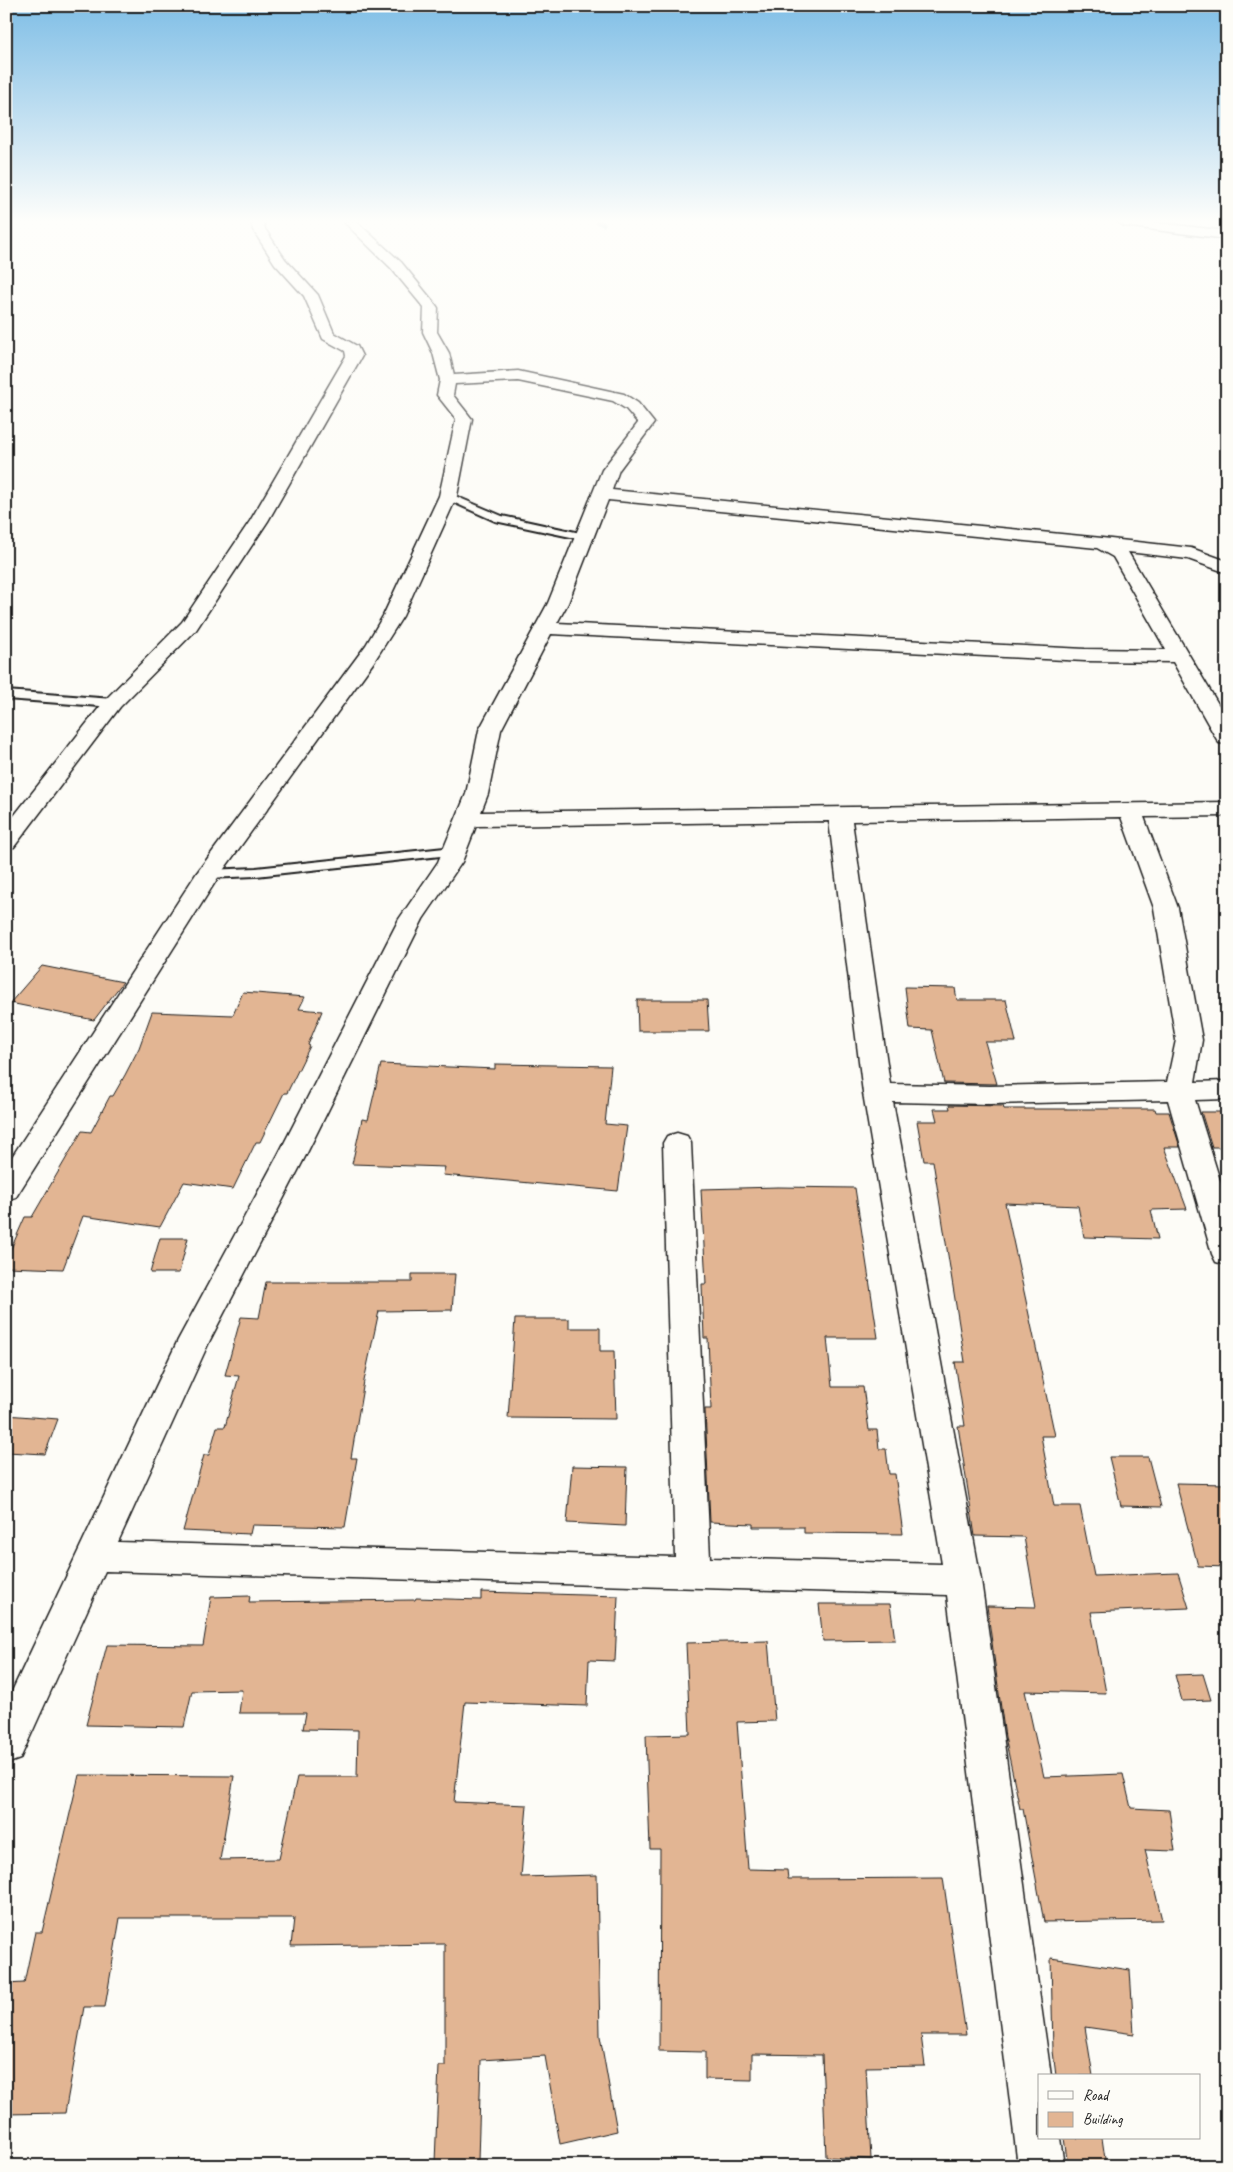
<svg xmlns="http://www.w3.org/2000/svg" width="1233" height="2172" font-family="Caveat,sans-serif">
	<rect width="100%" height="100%" fill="#fdfcf7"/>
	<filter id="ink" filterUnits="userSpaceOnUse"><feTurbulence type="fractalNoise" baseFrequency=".02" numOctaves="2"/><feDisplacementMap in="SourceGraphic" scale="10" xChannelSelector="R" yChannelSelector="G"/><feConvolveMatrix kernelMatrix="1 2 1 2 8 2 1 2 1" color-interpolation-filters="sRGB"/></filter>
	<g filter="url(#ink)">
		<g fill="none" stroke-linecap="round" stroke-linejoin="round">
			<polyline stroke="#5a8793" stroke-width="5" points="598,222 603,224"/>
		</g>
		<g fill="#e2b593" stroke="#1c1c1c">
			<polygon points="42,966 123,982 94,1020 10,1003"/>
			<polygon points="905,987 955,988 957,1000 1006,1000 1016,1042 985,1042 997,1084 944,1083 932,1030 910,1029"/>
			<polygon points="243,992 305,997 299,1009 322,1011 308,1045 310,1046 287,1093 284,1093 260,1142 256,1142 233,1189 184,1182 160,1227 83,1216 63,1269 6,1267 6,1260 25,1217 32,1217 82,1131 91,1132 110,1096 113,1096 125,1075 139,1048 152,1012 233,1015"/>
			<polygon points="637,1000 707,1000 709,1031 638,1031"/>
			<polygon points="381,1064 495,1069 495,1064 611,1066 605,1124 627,1126 618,1191 443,1175 445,1167 352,1164 362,1119 368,1120"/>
			<polygon points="949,1105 1003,1106 1004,1109 1155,1109 1156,1112 1169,1112 1180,1147 1164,1147 1187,1209 1151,1210 1158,1239 1084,1237 1078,1206 1005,1203 1055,1436 1041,1436 1054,1506 1080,1506 1094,1576 1178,1573 1189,1608 1091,1612 1106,1693 1025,1691 1044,1777 1123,1774 1131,1808 1169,1810 1175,1851 1145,1850 1162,1920 1044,1922 1023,1809 1020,1809 1005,1737 987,1606 1036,1607 1024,1537 975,1536 958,1426 965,1426 955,1362 965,1362 933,1161 924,1161 917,1121 937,1121 934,1109 950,1109"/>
			<polygon points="1201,1112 1227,1112 1227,1147 1212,1147"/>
			<polygon points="778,1187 855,1188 878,1338 827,1338 832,1387 863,1387 869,1430 877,1430 879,1449 886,1449 889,1474 895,1474 903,1534 804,1533 804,1527 753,1527 753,1524 710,1522 705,1409 711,1409 708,1338 704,1338 702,1284 706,1284 701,1189"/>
			<polygon points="160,1238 188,1238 179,1273 150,1273"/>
			<polygon points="412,1274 455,1274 452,1310 379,1311 364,1381 351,1458 357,1458 345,1527 252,1525 250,1534 183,1531 204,1455 209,1455 217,1427 225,1427 239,1376 225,1375 241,1317 259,1318 266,1282 412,1282"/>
			<polygon points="515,1319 569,1319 569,1328 600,1328 600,1351 614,1351 616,1419 508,1418"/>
			<polygon points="6,1415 58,1419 45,1454 6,1452"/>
			<polygon points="1109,1457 1148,1457 1161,1507 1121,1506"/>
			<polygon points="572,1466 627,1467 625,1526 567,1523"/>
			<polygon points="1176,1483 1227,1484 1227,1567 1198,1566"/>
			<polygon points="481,1592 618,1596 615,1661 589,1660 587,1706 465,1702 454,1802 527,1805 521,1877 597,1875 600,2036 617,2131 560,2144 545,2056 481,2060 478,2161 435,2162 439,2066 445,2066 445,1944 291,1946 294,1918 120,1918 105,2007 84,2007 65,2113 6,2114 6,1984 24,1983 35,1932 42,1932 79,1775 234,1776 220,1860 279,1859 297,1777 357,1777 358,1730 303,1729 306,1713 239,1713 242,1690 192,1691 184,1727 86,1725 107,1645 203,1646 211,1597 250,1596 249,1602 415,1600 416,1598 481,1600"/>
			<polygon points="819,1604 890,1604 895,1640 823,1641"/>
			<polygon points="768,1641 775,1721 737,1722 748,1869 787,1870 788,1879 943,1878 966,2035 921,2035 925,2066 866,2067 871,2159 826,2157 822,2055 752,2054 752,2080 705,2079 705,2052 659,2051 660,1849 650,1849 646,1735 690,1734 686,1643"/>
			<polygon points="1203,1674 1211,1700 1182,1701 1175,1675"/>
			<polygon points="1051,1958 1130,1970 1134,2034 1085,2027 1093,2076 1056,2076 1053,2051"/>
			<polygon points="1064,2138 1102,2138 1106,2166 1068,2166"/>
		</g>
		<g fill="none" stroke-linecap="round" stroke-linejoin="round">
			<defs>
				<g id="service">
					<polygon points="448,493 502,516 585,534 590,537 585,540 495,521 444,498 444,494"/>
					<polygon points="6,691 113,699 119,703 113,707 6,699"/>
					<polygon points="454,847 459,848 461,851 459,854 256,876 208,878 201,874 208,870 256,868"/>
				</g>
				<g id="minor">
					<polygon points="251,222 263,222 265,229 285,259 318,295 334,333 357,346 362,356 268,521 196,630 120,707 14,847 6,849 6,826 106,699 182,622 250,521 346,356 345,351 323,339 304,296 275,264 253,230"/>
					<path d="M344 222H357L401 262 436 305 438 308 437 332 449 353 454 375 518 371 624 394 638 403 654 423 619 470 612 490 1102 538 1191 548 1227 561V573L1188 559 1128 552 1227 719V744L1219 743 1216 738 1173 662 1085 661 551 634 501 730 488 794 481 812 1227 802V816L1144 817 1178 908 1202 1040 1195 1082 1227 1081V1099L1195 1100 1227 1203V1265L1216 1262 1212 1254 1168 1100 990 1104 893 1102 981 1580 1051 2076H1039V2138H1060L1064 2166H1018L947 1595 105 1571 20 1759 6 1764V1704L178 1340 278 1155 399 919 438 862 466 794 479 730 548 603 602 470 638 423 626 409 613 401 518 381 455 384 453 395 472 419 457 496 403 616 373 663 219 876 16 1197 6 1200V1166L196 874 366 645 383 616 439 496 456 419 437 395 440 380 433 353 423 332 424 308 391 268ZM608 500 1097 548 1113 557 1166 650 1085 649 557 623 568 603ZM1121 817 1154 908 1176 1040 1167 1082 990 1086 890 1084 852 821ZM829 821 863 1093 942 1564 710 1558 691 1143 687 1136 677 1133 667 1136 663 1143 675 1557 118 1542 210 1340 306 1155 423 919 462 862 476 826Z"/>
					<polygon points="1118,222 1151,222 1227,231 1227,239 1124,226"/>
				</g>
			</defs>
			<use href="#service" stroke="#1c1c1c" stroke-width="4"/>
			<use href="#minor" stroke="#1c1c1c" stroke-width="3"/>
			<use href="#service" fill="#fdfcf7" fill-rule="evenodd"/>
			<use href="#minor" fill="#fdfcf7" fill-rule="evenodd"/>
		</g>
	</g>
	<linearGradient id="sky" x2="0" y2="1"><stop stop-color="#7fbee6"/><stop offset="0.42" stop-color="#fefefb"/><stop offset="1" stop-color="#fefefb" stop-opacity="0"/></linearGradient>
	<rect width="1233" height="526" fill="url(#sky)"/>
	<rect width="1233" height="2172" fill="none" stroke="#fdfcf7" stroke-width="25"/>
	<rect x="12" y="12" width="1208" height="2147" fill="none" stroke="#1c1c1c" stroke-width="2" filter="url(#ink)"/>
	<rect x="1038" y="2074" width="162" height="65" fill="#fdfcf7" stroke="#a3a29f"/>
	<rect x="1048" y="2091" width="25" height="8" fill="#fdfcf7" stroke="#a3a29f"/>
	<text x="1083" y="2100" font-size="15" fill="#1c1c1c">Road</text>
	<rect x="1048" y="2112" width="25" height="15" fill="#e2b593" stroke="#a3a29f"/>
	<text x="1083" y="2124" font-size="15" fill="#1c1c1c">Building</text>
</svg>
